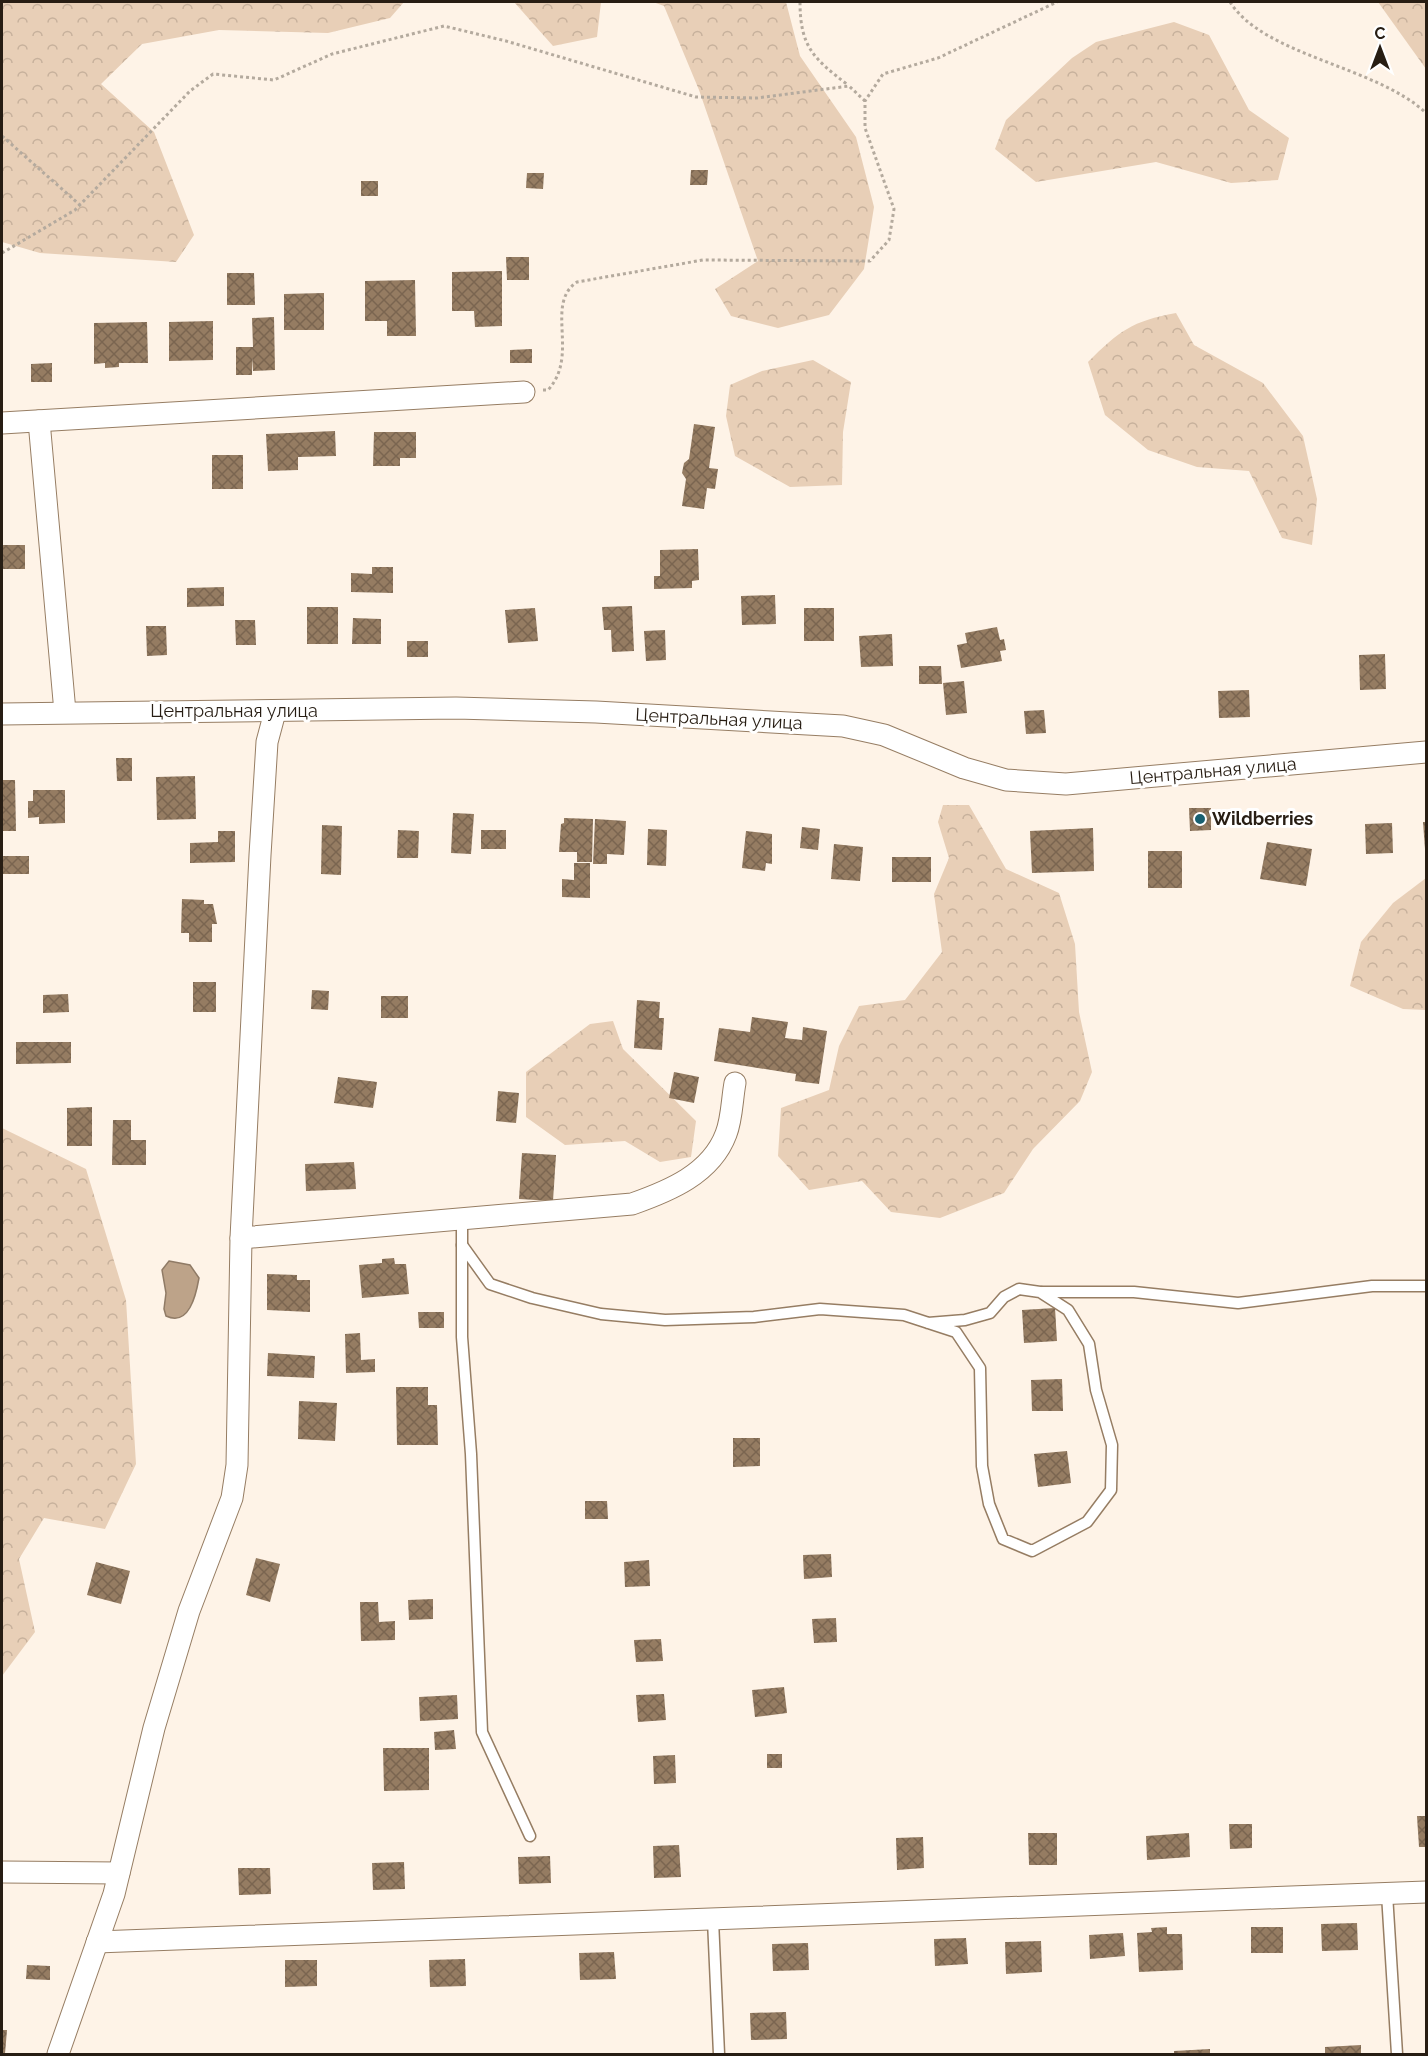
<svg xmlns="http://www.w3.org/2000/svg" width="1428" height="2056" font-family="Raleway,sans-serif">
	<defs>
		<pattern id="forest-crowns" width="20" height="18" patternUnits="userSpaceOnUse" patternTransform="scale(1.5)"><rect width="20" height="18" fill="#e8cfb7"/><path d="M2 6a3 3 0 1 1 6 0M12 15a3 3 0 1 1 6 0" fill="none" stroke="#c7b19c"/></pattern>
		<pattern id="building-cross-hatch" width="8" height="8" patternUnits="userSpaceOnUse" patternTransform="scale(1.5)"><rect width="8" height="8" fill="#957c62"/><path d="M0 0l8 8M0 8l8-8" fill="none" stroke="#7a6550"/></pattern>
	</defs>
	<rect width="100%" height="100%" fill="#fef3e7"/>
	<g fill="url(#forest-crowns)">
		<polygon points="2,2 404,2 390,18 328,33 219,30 142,44 101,84 154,132 194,235 176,262 40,253 2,242"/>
		<polygon points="514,2 601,2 597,37 553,46"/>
		<polygon points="653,2 786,2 800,56 856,137 874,207 864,269 829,315 778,328 731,316 715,289 758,261 699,90 664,6"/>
		<polygon points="1378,2 1426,2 1426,69"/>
		<polygon points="1174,22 1209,35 1249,110 1289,138 1278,180 1231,183 1156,162 1036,182 995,149 1006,120 1072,58 1096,42"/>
		<path d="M1176 313 1194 345 1263 383 1303 436 1317 499 1312 545 1282 538 1249 471 1197 467 1148 450 1105 415 1088 362C1119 331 1132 321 1176 313Z"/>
		<polygon points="813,360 851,382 843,432 842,485 790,487 735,456 726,416 730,385 762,371"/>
		<polygon points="943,805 969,805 1006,869 1059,893 1075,944 1079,1012 1092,1072 1080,1101 1033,1149 1004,1193 940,1218 891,1212 862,1181 809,1190 778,1156 781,1108 829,1090 839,1046 859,1006 905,1000 942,952 934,894 949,858 938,822"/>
		<polygon points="1426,878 1426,1010 1403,1009 1350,986 1361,942 1393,903"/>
		<polygon points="613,1021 623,1049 696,1121 691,1157 660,1162 625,1141 565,1145 526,1117 526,1072 590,1024"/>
		<polygon points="2,1128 86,1169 126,1300 136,1464 105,1529 44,1518 19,1559 35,1632 2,1676"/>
	</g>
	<path fill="#bda389" stroke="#907b66" stroke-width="1.5" d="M169 1261 190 1265 199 1278C196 1295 189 1327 166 1316L164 1309 166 1293 162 1270Z"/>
	<g fill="url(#building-cross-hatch)">
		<polygon points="691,170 708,170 707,185 690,185"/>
		<polygon points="527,173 544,173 543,189 526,188"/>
		<rect x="361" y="181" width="17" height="15"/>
		<polygon points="506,257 529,257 529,280 507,280"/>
		<polygon points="502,271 502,326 475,327 474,311 452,311 452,272"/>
		<polygon points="227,273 254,273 255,305 227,305"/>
		<polygon points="415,280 416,336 387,336 387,321 365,321 365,281"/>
		<polygon points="324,293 324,330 284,330 284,294"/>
		<polygon points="274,317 275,370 253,371 252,358 252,375 236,375 236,347 253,347 252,318"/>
		<polygon points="213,321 213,360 169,361 169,322"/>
		<polygon points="147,322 148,363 119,363 119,367 105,368 105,363 94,364 94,323"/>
		<polygon points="532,349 532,363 510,363 510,350"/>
		<polygon points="52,363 52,382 31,382 31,364"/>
		<polygon points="694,424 715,427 709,468 718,469 715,489 707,488 704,509 682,506 686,479 682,473 684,463 689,459"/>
		<polygon points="335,431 336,456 298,457 298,470 268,471 266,434"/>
		<polygon points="374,432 416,432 416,458 400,458 400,466 373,466"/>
		<rect x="212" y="455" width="31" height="34"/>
		<rect x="2" y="545" width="23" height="24"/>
		<polygon points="698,549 699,580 692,581 692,588 654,589 654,576 660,576 660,550"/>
		<polygon points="372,567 393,567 393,593 351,592 351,573 372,574"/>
		<polygon points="224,587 224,606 187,607 187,588"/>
		<polygon points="775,595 776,624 742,625 741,596"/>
		<polygon points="632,606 634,651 612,652 611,630 604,630 602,607"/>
		<rect x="307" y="607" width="31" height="37"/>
		<polygon points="535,608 538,641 508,643 505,610"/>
		<rect x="804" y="608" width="30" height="33"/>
		<polygon points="353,618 381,619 381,644 352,644"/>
		<polygon points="235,620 255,620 256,645 236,645"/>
		<polygon points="146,626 166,626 167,655 147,656"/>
		<polygon points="997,627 1000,640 1004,639 1006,650 1000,651 1002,661 961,668 957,645 967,643 965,633"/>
		<polygon points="665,630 666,660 646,661 644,631"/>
		<polygon points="892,634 893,666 861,667 859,636"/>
		<rect x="407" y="641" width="21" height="16"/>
		<polygon points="1385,654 1386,689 1360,690 1359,655"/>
		<polygon points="919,666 941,666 942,684 919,684"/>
		<polygon points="964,681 967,713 946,715 943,683"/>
		<polygon points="1249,690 1250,717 1219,718 1218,691"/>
		<polygon points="1044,710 1046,733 1026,734 1024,711"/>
		<polygon points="116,758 132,758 132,781 117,781"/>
		<polygon points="195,776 196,819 157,820 156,777"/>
		<polygon points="2,780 15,780 16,831 2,831"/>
		<polygon points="33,790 65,790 65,823 39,824 39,817 28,818 28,801 33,801"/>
		<polygon points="1189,808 1211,808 1211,830 1190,831"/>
		<polygon points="453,813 474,814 471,854 451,853"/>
		<polygon points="564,818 593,819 592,862 577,862 577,852 559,852 561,824 564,823"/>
		<polygon points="595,819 626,821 624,855 607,854 607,864 593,864"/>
		<polygon points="1423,822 1426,822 1426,849 1425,849"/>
		<polygon points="1392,823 1393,853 1366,854 1365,824"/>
		<polygon points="322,825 342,826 341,875 321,874"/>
		<polygon points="802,827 820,829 818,850 800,848"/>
		<polygon points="1093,828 1094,871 1032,873 1030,831"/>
		<polygon points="648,829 667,830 666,866 647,865"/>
		<polygon points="398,830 419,831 418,858 397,858"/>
		<rect x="481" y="830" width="25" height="19"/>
		<polygon points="218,831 235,831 235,862 190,863 190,843 218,842"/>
		<polygon points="746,831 772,834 772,864 766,863 765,871 742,868"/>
		<polygon points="1267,842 1312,849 1306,886 1260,879"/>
		<polygon points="834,844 863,847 860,881 831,879"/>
		<rect x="1148" y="851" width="34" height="37"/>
		<rect x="2" y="856" width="27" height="18"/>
		<rect x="892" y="857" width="39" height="25"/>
		<polygon points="574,863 590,863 590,898 562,897 562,879 574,880"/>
		<polygon points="182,899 204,900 204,904 213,904 217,924 212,924 212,942 189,942 189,933 181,933"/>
		<rect x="193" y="982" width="23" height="30"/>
		<polygon points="312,990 329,991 328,1010 311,1009"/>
		<polygon points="68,994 69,1012 43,1013 43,995"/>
		<rect x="381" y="996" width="27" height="22"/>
		<polygon points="637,1000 660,1002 659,1018 664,1018 662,1050 634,1048"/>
		<polygon points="752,1017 788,1022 785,1038 802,1040 803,1027 827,1031 819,1084 795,1081 796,1074 714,1061 719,1028 750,1032"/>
		<polygon points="16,1042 71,1042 71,1063 16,1064"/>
		<polygon points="674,1072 699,1077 694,1103 669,1098"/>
		<polygon points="338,1077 377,1082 373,1108 334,1103"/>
		<polygon points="498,1091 519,1093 516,1123 496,1121"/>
		<polygon points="92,1107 92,1146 67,1146 67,1108"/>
		<polygon points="113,1120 131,1120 131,1140 146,1140 146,1165 112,1165"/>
		<polygon points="522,1153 556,1155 553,1201 519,1199"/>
		<polygon points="354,1162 356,1189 306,1191 305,1164"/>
		<polygon points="394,1258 395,1264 406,1264 409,1294 362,1298 359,1265 382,1263 382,1259"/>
		<polygon points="267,1274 297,1275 297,1280 310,1280 310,1312 267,1310"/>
		<polygon points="1055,1308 1057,1341 1024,1343 1022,1310"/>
		<polygon points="418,1312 444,1312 444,1328 419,1328"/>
		<polygon points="360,1333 361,1360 375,1359 375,1372 346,1373 345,1334"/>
		<polygon points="268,1353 315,1356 314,1378 267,1376"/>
		<polygon points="1062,1379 1063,1411 1032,1411 1031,1380"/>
		<polygon points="396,1387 428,1387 428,1405 437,1405 438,1445 397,1445"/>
		<polygon points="299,1401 337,1403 335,1441 298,1439"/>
		<polygon points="733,1438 760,1438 760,1466 733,1467"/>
		<polygon points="1067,1451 1071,1483 1038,1487 1034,1454"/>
		<polygon points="585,1501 607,1501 608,1519 585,1519"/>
		<polygon points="831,1554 832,1577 804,1579 803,1555"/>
		<polygon points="256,1558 280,1564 270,1602 246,1595"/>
		<polygon points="649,1560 650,1586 625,1587 624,1562"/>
		<polygon points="96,1562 130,1571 121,1604 87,1595"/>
		<polygon points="433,1599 433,1619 409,1620 408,1600"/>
		<polygon points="360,1602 378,1602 379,1622 395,1621 395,1640 361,1641"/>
		<polygon points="836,1618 837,1642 814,1643 812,1619"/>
		<polygon points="661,1639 663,1661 636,1662 634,1640"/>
		<polygon points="784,1687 787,1713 755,1717 752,1690"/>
		<polygon points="664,1694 666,1720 638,1722 636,1695"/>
		<polygon points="457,1695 458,1719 420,1721 419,1697"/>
		<polygon points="454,1730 456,1749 435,1750 434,1732"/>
		<polygon points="383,1748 429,1748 429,1790 384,1791"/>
		<rect x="767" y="1754" width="15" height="14"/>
		<polygon points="675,1755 676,1783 654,1784 653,1756"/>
		<polygon points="1417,1816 1426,1816 1426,1847 1419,1847"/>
		<polygon points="1229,1824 1252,1824 1252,1848 1230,1849"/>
		<polygon points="1028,1833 1057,1833 1057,1865 1029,1865"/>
		<polygon points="1189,1833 1190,1857 1147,1860 1146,1836"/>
		<polygon points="923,1837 924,1868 897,1870 896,1838"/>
		<polygon points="679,1845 681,1877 654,1878 653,1846"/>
		<polygon points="550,1856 551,1883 519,1884 518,1857"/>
		<polygon points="404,1862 405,1889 373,1890 372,1863"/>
		<polygon points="238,1868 270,1868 271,1894 239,1895"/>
		<polygon points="1357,1923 1358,1950 1322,1951 1321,1924"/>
		<polygon points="1167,1927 1167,1934 1182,1934 1183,1970 1139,1972 1137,1933 1152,1932 1151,1928"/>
		<rect x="1251" y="1927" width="32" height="26"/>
		<polygon points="1123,1933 1125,1956 1090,1959 1089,1935"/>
		<polygon points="966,1938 968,1964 935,1966 934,1939"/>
		<polygon points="1041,1941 1042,1972 1006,1974 1005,1942"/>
		<polygon points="808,1943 809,1970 773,1971 772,1944"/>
		<polygon points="614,1952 616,1979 580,1980 579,1953"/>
		<polygon points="465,1959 466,1986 430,1987 429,1960"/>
		<polygon points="285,1960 317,1960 317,1986 285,1987"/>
		<polygon points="27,1965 50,1966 50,1980 26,1979"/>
		<polygon points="786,2012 787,2039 751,2040 750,2013"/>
		<polygon points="2,2030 7,2030 5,2054 2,2054"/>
		<polygon points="1361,2045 1361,2054 1325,2054 1325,2047"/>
		<polygon points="1210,2049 1210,2054 1174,2054 1174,2051"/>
	</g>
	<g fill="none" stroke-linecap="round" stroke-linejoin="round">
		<defs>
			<g id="lane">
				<polyline points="462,1219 462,1337 471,1454 482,1732 530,1836"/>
				<polyline points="462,1245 490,1284 532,1298 601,1314 665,1320 754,1317 820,1309 904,1315 956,1332 980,1368 982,1466 989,1504 1003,1539 1032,1551 1087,1522 1111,1490 1112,1445 1096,1390 1089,1344 1068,1310 1040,1292 1019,1289 1004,1297 990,1313 965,1320 928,1323"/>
				<polyline points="1042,1292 1134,1292 1238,1303 1372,1286 1426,1286"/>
				<polyline points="1387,1894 1397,2054"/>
				<polyline points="713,1920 719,2054"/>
			</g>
			<g id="street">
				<polyline points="39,421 65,712"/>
				<polyline points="2,423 524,392"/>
				<polyline points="2,714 456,708 596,712 843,726 884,735 964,768 1006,780 1066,784 1426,752"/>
				<path d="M241 1238 632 1204C669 1191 711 1174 726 1134 732 1119 732 1099 735 1083"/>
				<polyline points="2,1872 119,1873"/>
				<polyline points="97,1942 1426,1892"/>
				<polyline points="58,2054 114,1894 154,1728 189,1611 232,1498 237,1465 241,1238 260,855 267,742 275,712"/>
			</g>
		</defs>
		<use href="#lane" stroke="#967d63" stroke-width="13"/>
		<use href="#street" stroke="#967d63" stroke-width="23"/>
		<g stroke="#b4aa9e" stroke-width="3" stroke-dasharray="3 3" stroke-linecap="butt">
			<path d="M800 2C800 47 814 59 848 85"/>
			<path d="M1230 2C1264 56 1376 66 1426 113"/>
			<polyline points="2,136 80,205"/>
			<polyline points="2,253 75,210 190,91 213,74 274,80 332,54 444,26 506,41 696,97 757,98 849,86 865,101"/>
			<path d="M543 390H548C580 355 544 304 577 282L703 260 870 261 889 240 894 209 865 128V101L883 74 938 58 1057 2"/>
		</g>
		<use href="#lane" stroke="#fff" stroke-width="10"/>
		<use href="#street" stroke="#fff" stroke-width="21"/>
	</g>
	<circle fill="#196071" stroke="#fff" stroke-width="2" cx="1200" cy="819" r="6"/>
	<g text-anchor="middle" stroke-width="6" stroke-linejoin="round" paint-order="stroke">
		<g font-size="18" fill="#271d13" stroke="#fff">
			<text x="234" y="717">Центральная улица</text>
			<text transform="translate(719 719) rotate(3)" y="6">Центральная улица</text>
			<text transform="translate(1213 771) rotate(-5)" y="6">Центральная улица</text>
		</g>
		<g font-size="18" font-weight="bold" fill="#271d13" stroke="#fff" text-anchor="start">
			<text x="1212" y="825">Wildberries</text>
		</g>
	</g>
	<rect width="1428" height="2056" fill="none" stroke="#271d13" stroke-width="6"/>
	<g transform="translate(1380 48)" stroke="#ffffff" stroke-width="4.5" paint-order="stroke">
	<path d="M0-4.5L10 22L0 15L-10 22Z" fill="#271d13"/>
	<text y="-9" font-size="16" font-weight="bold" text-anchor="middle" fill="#271d13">С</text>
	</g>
</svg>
